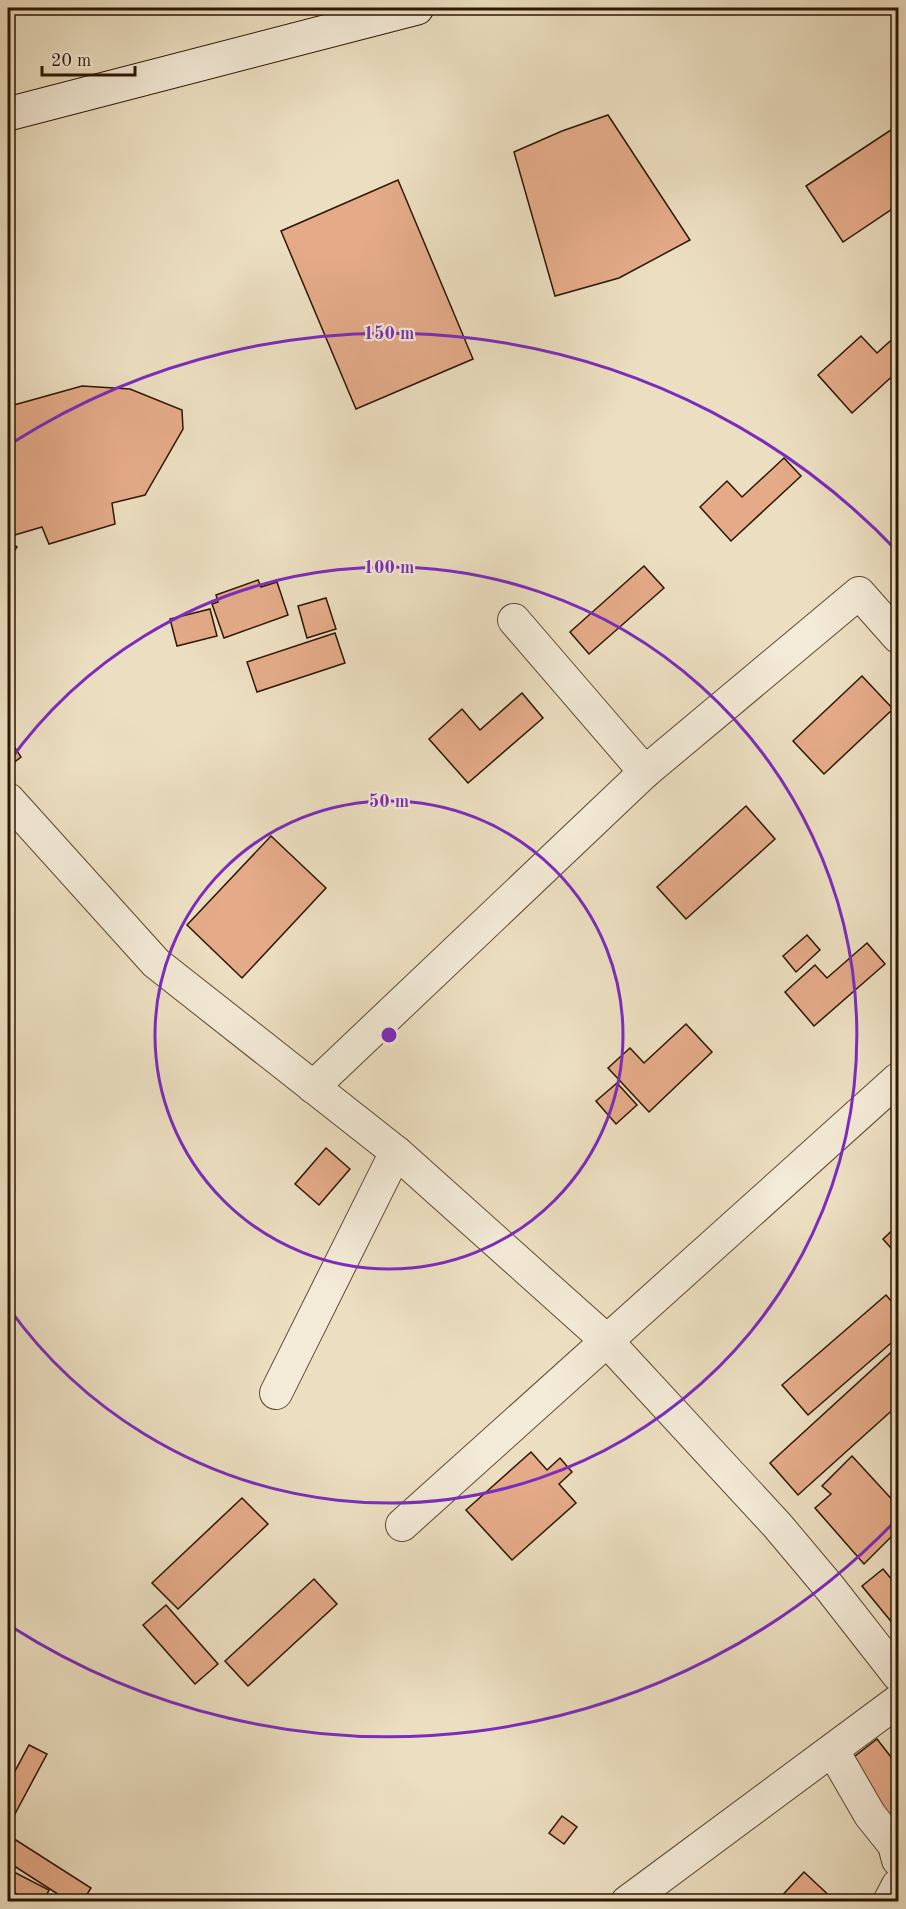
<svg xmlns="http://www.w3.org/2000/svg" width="906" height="1909" font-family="'Old Standard TT',serif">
	<rect width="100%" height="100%" fill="#ecdfc1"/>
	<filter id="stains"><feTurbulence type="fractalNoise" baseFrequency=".00333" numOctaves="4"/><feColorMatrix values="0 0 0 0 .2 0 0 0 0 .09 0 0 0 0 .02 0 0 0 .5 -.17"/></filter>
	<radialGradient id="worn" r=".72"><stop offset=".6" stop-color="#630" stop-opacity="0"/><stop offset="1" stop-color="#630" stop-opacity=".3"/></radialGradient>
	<g fill="#e5ab89" stroke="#2c1603" stroke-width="1.5">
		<polygon points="608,115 690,240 619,278 555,296 514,152 562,131"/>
		<polygon points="897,126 898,205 843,242 806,186"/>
		<polygon points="398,180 473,359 356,409 281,231"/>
		<polygon points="898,334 898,371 852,413 818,375 861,336 877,353"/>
		<polygon points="82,386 130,389 182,410 183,429 145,495 112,503 115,524 49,544 42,527 8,537 8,409 14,405"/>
		<polygon points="784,458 801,476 731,541 700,507 727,481 742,497"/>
		<polygon points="8,540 17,547 8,560"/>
		<polygon points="644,566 664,588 589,654 570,632"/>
		<polygon points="258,580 261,587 277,582 288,615 224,638 212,604 218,602 216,595"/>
		<polygon points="326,598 336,629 307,638 298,606"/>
		<polygon points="210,609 217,636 177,646 170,619"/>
		<polygon points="335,633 345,663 257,692 247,662"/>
		<polygon points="862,676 893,709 824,774 793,741"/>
		<polygon points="522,693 543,718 468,783 429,739 462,709 480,730"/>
		<polygon points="8,737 21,757 8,767"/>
		<polygon points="746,806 775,839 686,919 657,887"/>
		<polygon points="271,836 326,888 242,978 187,925"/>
		<polygon points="807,935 820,950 796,972 783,956"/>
		<polygon points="867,943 885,964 814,1026 785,992 815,965 827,978"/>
		<polygon points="686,1024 712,1052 649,1112 608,1068 630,1048 644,1063"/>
		<polygon points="617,1083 637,1105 616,1124 596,1101"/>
		<polygon points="326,1148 350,1169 319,1205 295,1184"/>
		<polygon points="898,1225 898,1256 883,1239"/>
		<polygon points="886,1295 898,1309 898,1337 808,1415 782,1385"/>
		<polygon points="898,1346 898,1405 798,1495 770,1463"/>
		<polygon points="531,1452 547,1470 560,1458 572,1472 559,1484 576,1503 512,1560 466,1510"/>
		<polygon points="852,1456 898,1506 898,1530 864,1564 815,1508 831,1494 822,1486"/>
		<polygon points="242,1498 268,1524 178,1609 152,1583"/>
		<polygon points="883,1569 898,1587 898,1630 862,1586"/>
		<polygon points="314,1579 337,1604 248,1686 225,1661"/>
		<polygon points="166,1605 218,1664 195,1684 143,1625"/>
		<polygon points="877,1739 898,1766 898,1830 846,1763"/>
		<polygon points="29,1745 47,1754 8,1827 8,1784"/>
		<polygon points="562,1816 577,1827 564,1844 549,1833"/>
		<polygon points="8,1835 91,1888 82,1902 70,1902 8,1862"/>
		<polygon points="8,1869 49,1890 43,1902 15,1902 18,1895 8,1889"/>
		<polygon points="804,1872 836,1902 776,1902"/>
		<polygon points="8,1889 18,1895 15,1902 8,1902"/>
	</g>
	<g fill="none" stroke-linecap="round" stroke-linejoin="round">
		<defs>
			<g id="street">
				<polyline points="514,620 645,772"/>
				<polyline points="8,799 156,963 396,1152 606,1340 777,1525 830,1588 898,1675"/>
				<polyline points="313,1087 645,772 859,593 898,637"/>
				<polyline points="276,1393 396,1152"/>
				<polyline points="402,1525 898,1079"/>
				<polyline points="833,1751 870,1815 894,1845 898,1860"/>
				<polyline points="627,1902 898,1701"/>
				<polyline points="889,1902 898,1885"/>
			</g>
			<polyline id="secondary" points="8,114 417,8"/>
		</defs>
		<use href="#street" stroke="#5c4832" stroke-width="34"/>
		<use href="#secondary" stroke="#2c1603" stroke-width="35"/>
		<use href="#street" stroke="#f3ead7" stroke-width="32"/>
		<use href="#secondary" stroke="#f3ead7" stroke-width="33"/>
	</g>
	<g fill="none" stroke="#7b2cbf" stroke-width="3">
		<circle cx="389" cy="1035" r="234"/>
		<path d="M8 763A468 468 0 1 1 8 1307"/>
		<path d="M898 1518A702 702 0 0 1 12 1627M12 443A702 702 0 0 1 898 552"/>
	</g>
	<circle cx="389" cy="1035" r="9" fill="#7b2cbf" stroke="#f3ead7" stroke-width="3"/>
	<g font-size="18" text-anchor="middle" font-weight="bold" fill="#7b2cbf" stroke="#f3ead7" stroke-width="4.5" stroke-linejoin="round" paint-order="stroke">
		<text x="389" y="339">150 m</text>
		<text x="389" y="573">100 m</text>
		<text x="389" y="807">50 m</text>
	</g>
	<rect width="906" height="1909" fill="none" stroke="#ecdfc1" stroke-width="30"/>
	<rect x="9" y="9" width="888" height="1891" fill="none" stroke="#2c1603" stroke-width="3"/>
	<rect x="15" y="15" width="876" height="1879" fill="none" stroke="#2c1603" stroke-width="1.5"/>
	<path d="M42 66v9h93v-9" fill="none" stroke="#2c1603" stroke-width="3"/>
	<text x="51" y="66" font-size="18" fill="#2c1603" stroke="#f3ead7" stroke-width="4.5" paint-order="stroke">20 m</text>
	<rect width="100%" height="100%" filter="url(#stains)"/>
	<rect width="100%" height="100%" fill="url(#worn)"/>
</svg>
